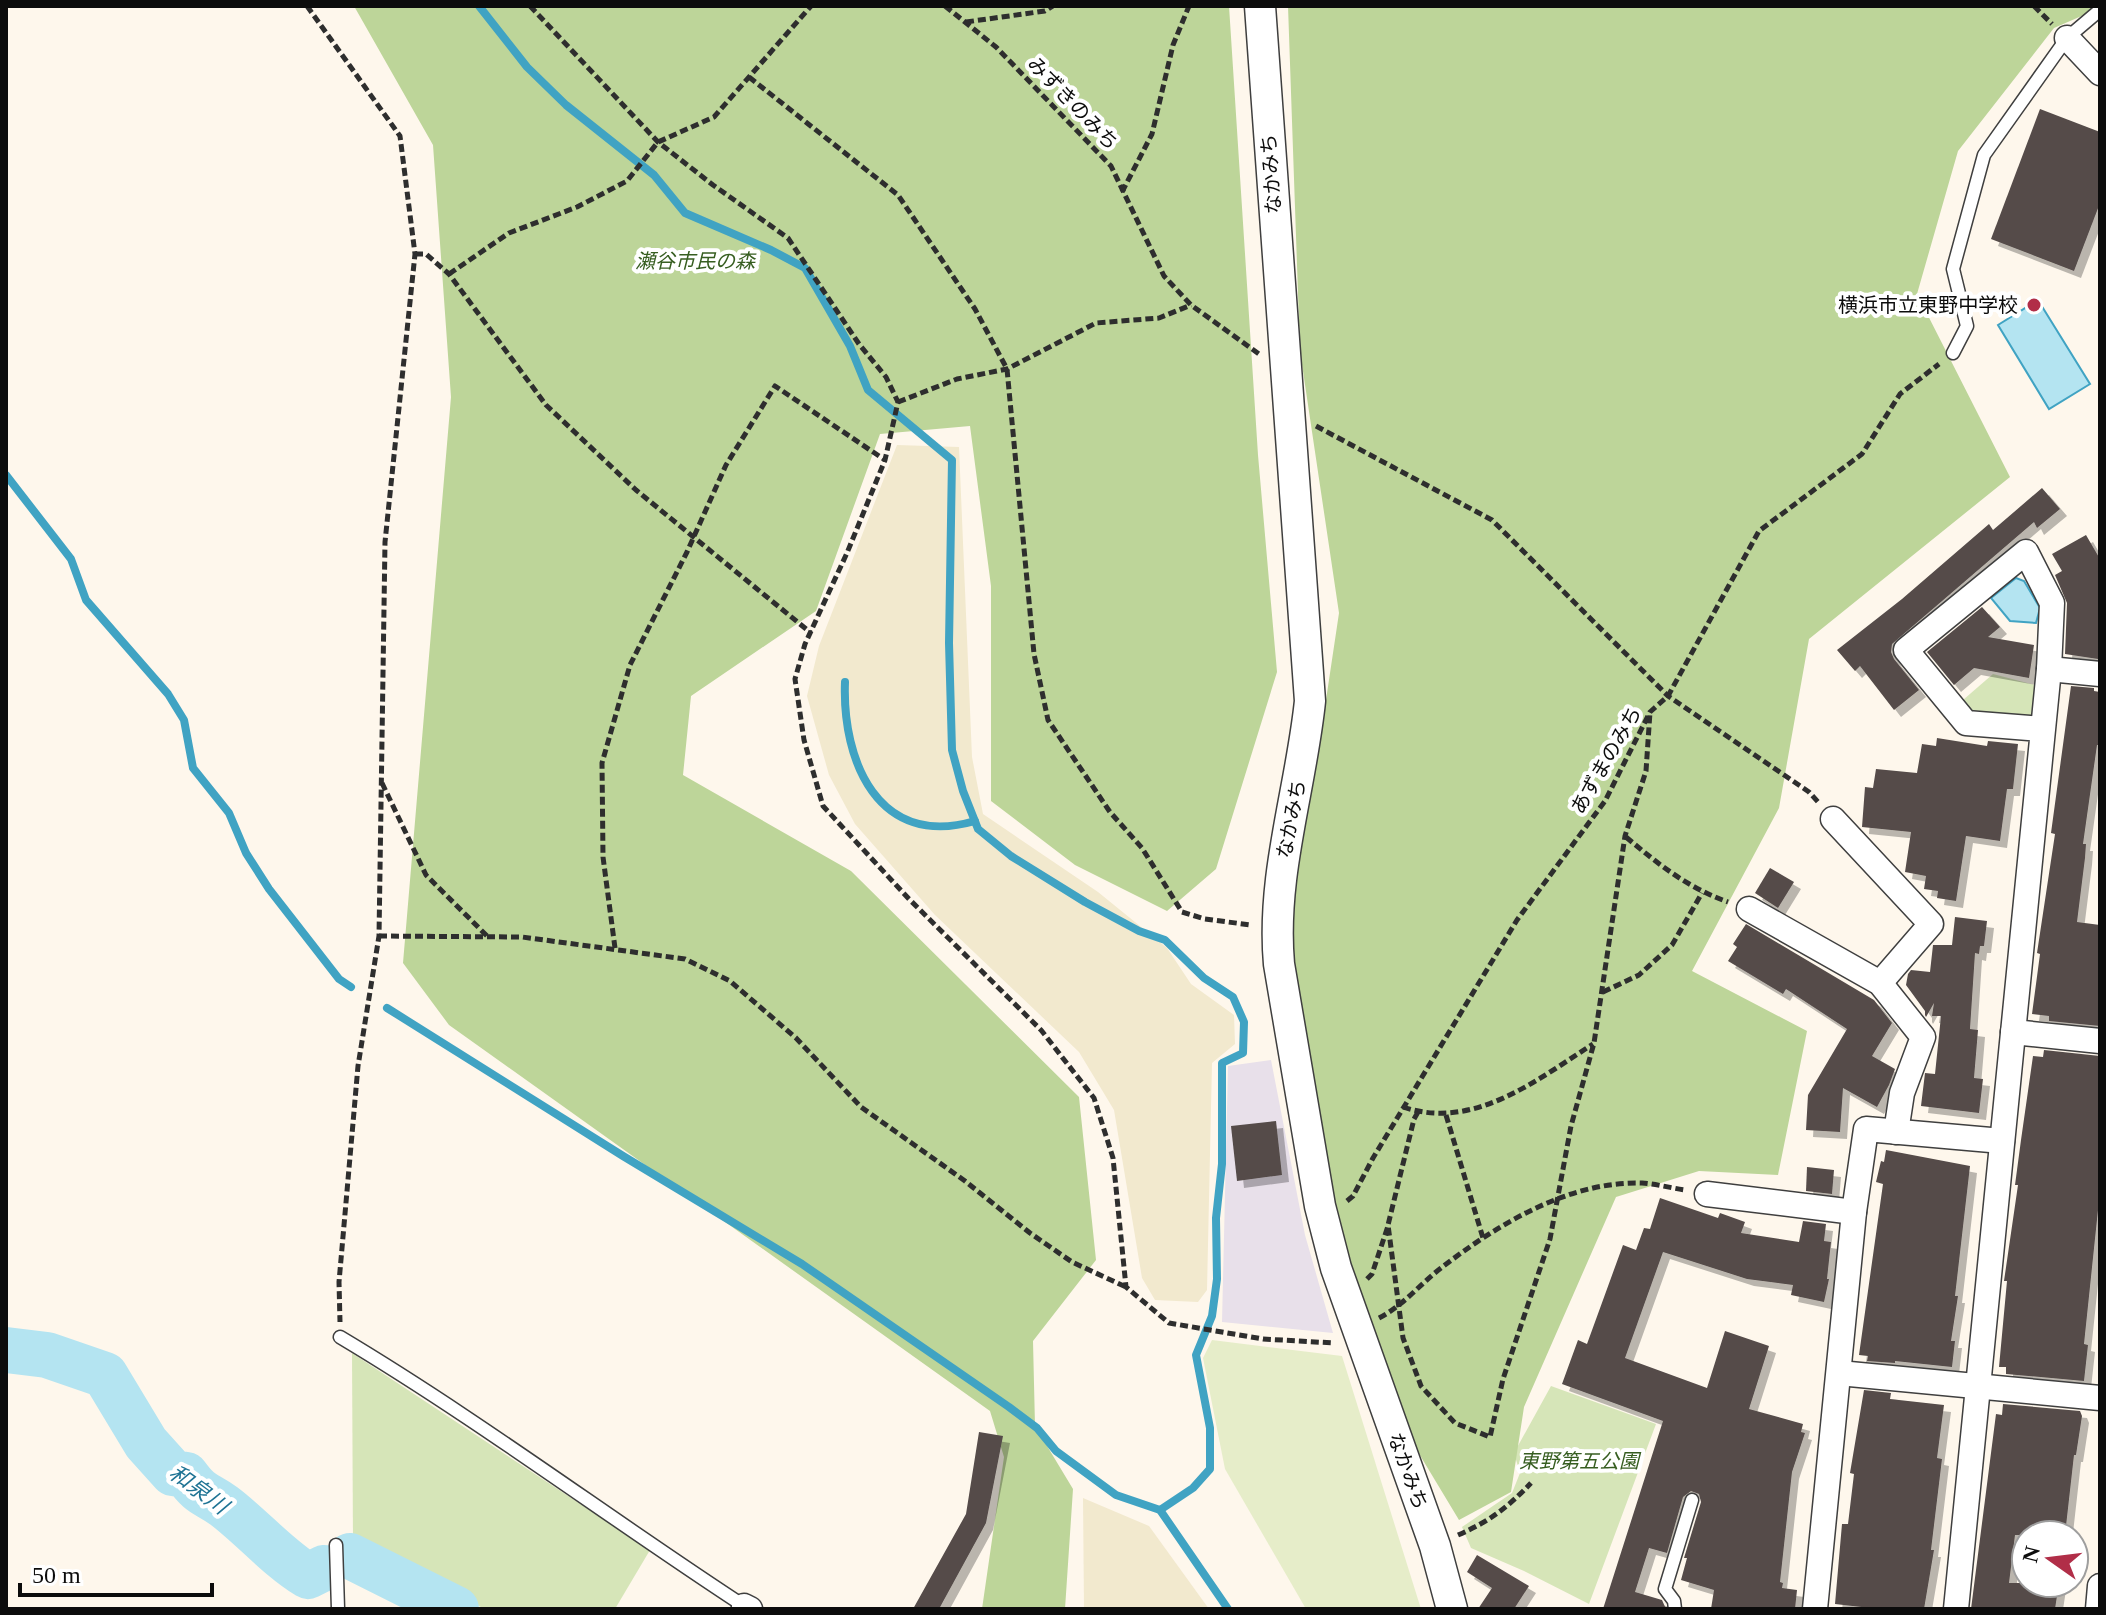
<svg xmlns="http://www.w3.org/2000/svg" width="2106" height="1615" font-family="'Times New Roman','Noto Sans JP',serif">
	<defs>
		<filter id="shadow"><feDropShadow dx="7" dy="7" stdDeviation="0" flood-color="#0004"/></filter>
	</defs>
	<rect width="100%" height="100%" fill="#fef7ec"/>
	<polygon fill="#e8e0ea" points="1271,1060 1305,1235 1333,1333 1222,1322 1228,1066"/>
	<g fill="#f2e9ce">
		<polygon points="897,445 959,447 972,757 983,814 1098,892 1167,948 1191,984 1234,1015 1235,1044 1212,1063 1207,1290 1198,1302 1155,1300 1142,1278 1114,1110 1079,1052 935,915 855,824 829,775 807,696 819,646"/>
		<polygon points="1083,1498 1149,1526 1209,1609 1084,1609"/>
	</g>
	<g fill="#d6e5b8">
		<polygon points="1993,674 2035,685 2032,717 1961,713 1956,706"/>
		<polygon points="352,1353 650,1550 615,1609 485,1609 353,1545"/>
		<polygon points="1551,1386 1656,1424 1589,1604 1524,1571 1471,1548 1462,1527 1512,1493 1520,1473 1514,1453"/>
	</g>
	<g fill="#bdd599">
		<polygon points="354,6 1229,6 1258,455 1277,672 1216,869 1167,911 1075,865 991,801 991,586 970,426 880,434 816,611 691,696 683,775 851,871 1079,1097 1096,1260 1033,1341 1035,1426 1073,1489 1065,1609 982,1609 1004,1457 990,1411 449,1025 403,963 451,397 433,145"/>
		<polygon points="1288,6 2100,6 2100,8 2054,28 1958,151 1917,294 2010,477 1809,639 1779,808 1692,971 1807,1031 1778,1175 1699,1171 1616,1197 1524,1407 1511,1492 1459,1520 1415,1447 1347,1275 1287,933 1290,852 1317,760 1339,613 1300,351"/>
	</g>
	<polygon fill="#e6edc9" points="1212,1340 1342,1356 1421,1609 1306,1609 1225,1469 1203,1358"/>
	<g fill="#b4e4f1" stroke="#40a3c3" stroke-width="2">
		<polygon points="2038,300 2090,384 2049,409 1998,325"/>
		<polygon points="2016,578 2024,581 2040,608 2036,623 2010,621 1991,598"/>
	</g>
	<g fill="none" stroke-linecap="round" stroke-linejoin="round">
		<g stroke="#40a3c3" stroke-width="8">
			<polyline points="479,6 527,67 566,105 654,175 685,213 771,250 805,268 850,346 868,390 952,460 949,643 952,750 963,791 978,829 1011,856 1085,902 1139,931 1165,940 1204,978 1233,997 1244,1022 1243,1053 1222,1063 1222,1164 1216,1218 1217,1279 1212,1316 1196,1355 1210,1428 1210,1469 1193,1488 1160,1510"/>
			<polyline points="6,475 71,559 86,600 168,694 184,720 193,768 229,813 246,853 269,889 339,979 351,987"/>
			<path d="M845 682C842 761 878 849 975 821"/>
			<polyline points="387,1008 623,1156 802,1264 1009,1407 1037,1428 1056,1451 1116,1495 1160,1510 1228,1609"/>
		</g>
		<g stroke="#b4e4f1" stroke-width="46">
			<path d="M6 1350 47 1355 105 1375 146 1443 173 1473 186 1475C202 1497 205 1492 224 1506 253 1528 277 1557 308 1576L324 1568"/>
			<polyline points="350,1556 456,1609"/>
		</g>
	</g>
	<g fill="#544b49" filter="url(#shadow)">
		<polygon points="2040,109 2100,132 2100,203 2074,271 1991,239"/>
		<polygon points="2042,488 2060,509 2037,528 2034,522 1892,644 1891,652 1894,659 1919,690 1894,710 1860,666 1855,671 1837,650 1902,599 1989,524 1993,530"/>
		<polygon points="2086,535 2100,559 2098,659 2065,654 2067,603 2055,575 2062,571 2052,554"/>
		<polygon points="1982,607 2000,627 1988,637 2034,645 2029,678 1974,668 1954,685 1927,652"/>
		<polygon points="2071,686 2094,688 2094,691 2100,692 2100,745 2097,745 2083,844 2086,844 2085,858 2077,922 2100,925 2100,1026 2049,1021 2049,1016 2032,1014 2040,954 2037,953 2055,834 2051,833"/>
		<polygon points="1937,738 1987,746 1988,741 2018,744 2013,789 2007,789 2000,841 1966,836 1956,901 1937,898 1938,891 1924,889 1926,876 1905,872 1911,832 1862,827 1865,787 1873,788 1876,769 1917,773 1922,744 1936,746"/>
		<polygon points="1770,868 1794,882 1778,908 1755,893"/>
		<polygon points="1955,917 1987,921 1984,946 1980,946 1979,954 1975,953 1970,1029 1978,1030 1974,1078 1983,1079 1979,1113 1921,1106 1925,1073 1935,1074 1941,1016 1932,1016 1934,1003 1926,1017 1925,1015 1925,1011 1906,985 1908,974 1911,970 1930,972 1933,945 1952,945"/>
		<polygon points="1746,924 1874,1000 1892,1023 1872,1056 1895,1069 1889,1085 1877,1107 1843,1088 1840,1132 1806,1130 1808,1095 1847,1029 1786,989 1783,994 1728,961 1737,947 1733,944"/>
		<polygon points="2044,1050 2100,1056 2100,1191 2084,1344 2088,1345 2084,1381 2006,1374 2006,1367 1999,1367 2007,1281 2004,1281 2018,1185 2015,1185 2021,1140 2033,1056 2043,1057"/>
		<polygon points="1276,1121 1282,1175 1237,1181 1231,1126"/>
		<polygon points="1886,1150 1970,1166 1955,1296 1958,1296 1951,1341 1955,1341 1952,1367 1895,1361 1895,1363 1867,1361 1868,1356 1859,1355 1883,1184 1876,1182 1881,1161 1884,1162"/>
		<polygon points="1807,1167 1834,1170 1832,1194 1806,1191"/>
		<polygon points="1660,1198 1718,1218 1720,1213 1745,1222 1741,1233 1799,1242 1803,1221 1826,1224 1824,1241 1831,1242 1827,1279 1829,1279 1824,1302 1791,1295 1793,1285 1747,1279 1663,1252 1625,1358 1707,1388 1725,1331 1769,1346 1749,1409 1803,1424 1801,1432 1805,1433 1792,1472 1780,1582 1783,1583 1782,1588 1797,1590 1795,1609 1711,1609 1714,1590 1681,1580 1687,1558 1684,1558 1701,1502 1699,1494 1691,1491 1683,1497 1667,1553 1649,1548 1635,1592 1662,1600 1666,1609 1603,1609 1663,1421 1562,1384 1578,1340 1587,1344 1623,1245 1636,1250 1644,1228 1650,1229"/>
		<polygon points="1864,1390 1891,1393 1890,1399 1944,1405 1937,1458 1942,1459 1931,1550 1934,1550 1924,1609 1879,1609 1835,1604 1842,1524 1848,1524 1854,1474 1850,1473"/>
		<polygon points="2003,1404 2080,1411 2082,1416 2076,1455 2074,1455 2065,1535 2015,1535 2009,1583 2059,1583 2055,1609 1971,1609 1996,1414 2002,1415"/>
		<polygon points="979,1432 1003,1436 986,1523 939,1609 913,1609 966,1514"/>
		<polygon points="1477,1555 1529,1586 1514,1609 1478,1609 1492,1588 1467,1572"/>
	</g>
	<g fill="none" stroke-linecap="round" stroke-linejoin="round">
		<defs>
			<g id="service">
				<polyline points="1953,353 1967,326 1953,269 1984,155 2067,38 2100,10"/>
				<path d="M340 1337C479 1420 609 1518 744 1606"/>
				<polyline points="336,1545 338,1609"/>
				<polyline points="1675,1609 1674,1601 1665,1589 1692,1500"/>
			</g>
			<g id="minor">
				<polyline points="2067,38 2100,73"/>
				<polyline points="2049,669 2100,674"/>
				<polyline points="1833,819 1931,924 1880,983"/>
				<polyline points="1749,909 1880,983 1923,1037 1902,1093 1896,1132"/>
				<polyline points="2013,1032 2100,1041"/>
				<polyline points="1707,1194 1854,1212"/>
				<polyline points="1839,1373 2100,1398"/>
				<polyline points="744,1606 750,1609"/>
				<polyline points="1815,1609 1854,1212 1866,1129 2002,1141"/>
				<polyline points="1956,1609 2049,669 2052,603 2026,552 1906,650 1966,723 2042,729"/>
				<polyline points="2098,1609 2100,1586"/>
			</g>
			<path id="tertiary" d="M1260 6 1310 701C1301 789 1271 875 1279 964L1320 1206 1336 1268 1435 1546 1452 1609"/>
		</defs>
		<use href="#service" stroke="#3f3f3f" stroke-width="15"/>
		<use href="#minor" stroke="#3f3f3f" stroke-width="27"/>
		<use href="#tertiary" stroke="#3f3f3f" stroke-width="33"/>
		<g stroke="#2e2e2e" stroke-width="5" stroke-dasharray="8 4" stroke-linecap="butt">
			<polyline points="307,6 400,136 415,254 385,542 379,936 358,1066 339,1282 340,1322"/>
			<polyline points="530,6 658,142 713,185 788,238 859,344 886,377 898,402 885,460 847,553 805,644 795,679 804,740 823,806 909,899 1041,1030 1094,1098 1113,1158 1126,1287 1169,1323 1263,1339 1334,1343"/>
			<polyline points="945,6 996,47 1111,166 1164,276 1191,305 1259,354"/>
			<polyline points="2034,6 2052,24"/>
			<polyline points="966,22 1045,11 1053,6"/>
			<polyline points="749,77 898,195 975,309 1007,369 1034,654 1048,720 1110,812 1142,848 1182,912 1205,919 1251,925"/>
			<polyline points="1122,192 1152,134 1173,45 1189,6"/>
			<polyline points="415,254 426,254 449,274 546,405 636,490 811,633"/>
			<polyline points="449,274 509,233 577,207 627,181 658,142 714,117 811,6"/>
			<polyline points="898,402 957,379 1007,369 1096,323 1159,318 1191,305"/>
			<polyline points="1316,426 1492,520 1668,696 1809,792 1819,803"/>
			<polyline points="382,783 426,875 488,937"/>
			<path d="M1626 837C1658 864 1688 888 1728 902"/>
			<polyline points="379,936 522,937 685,959 730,981 796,1038 861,1107 965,1181 1030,1233 1072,1262 1126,1287"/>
			<polyline points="615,948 603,857 602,763 630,665 687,552 726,465 775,386 885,460"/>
			<polyline points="1603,992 1639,975 1672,945 1702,893"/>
			<path d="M1403 1107C1473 1131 1537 1080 1593 1044"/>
			<polyline points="1418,1112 1414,1119 1388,1225 1403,1338 1421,1386 1455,1423 1490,1437 1503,1379 1550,1239 1571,1126 1594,1043 1625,836 1646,771 1650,712"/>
			<polyline points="1446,1115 1483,1238"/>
			<polyline points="1347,1201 1353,1196 1373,1158 1517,920 1605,801 1650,712 1668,696 1759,531 1862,454 1900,394 1939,364"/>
			<polyline points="1367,1279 1372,1274 1388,1226"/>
			<path d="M1379 1318C1404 1305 1419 1285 1441 1268 1497 1225 1568 1181 1642 1183 1656 1184 1671 1188 1685 1190"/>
			<path d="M1458 1535C1490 1521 1507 1508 1531 1483"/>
		</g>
		<use href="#service" stroke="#fff" stroke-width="12"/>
		<use href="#minor" stroke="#fff" stroke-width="24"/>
		<use href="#tertiary" stroke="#fff" stroke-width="30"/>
	</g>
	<circle fill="#b12e48" stroke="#fff" stroke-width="3" cx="2034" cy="305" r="8"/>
	<g text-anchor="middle" stroke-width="8" stroke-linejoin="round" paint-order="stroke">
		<g font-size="20" fill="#0c0c0c" stroke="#fff">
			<text transform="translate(1073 103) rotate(46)" y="7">みずきのみち</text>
			<text transform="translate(1271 174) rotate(-94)" y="7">なかみち</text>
			<text transform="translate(1606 760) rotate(-60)" y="7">あずまのみち</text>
			<text transform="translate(1291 819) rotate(-79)" y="7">なかみち</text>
			<text transform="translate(1408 1471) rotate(70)" y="7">なかみち</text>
		</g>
		<g font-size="20" font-style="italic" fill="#375e21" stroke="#fff">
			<text x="695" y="268">瀬谷市民の森</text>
			<text x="1579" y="1468">東野第五公園</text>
		</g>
		<g font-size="20" fill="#0c0c0c" stroke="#fff" text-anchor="end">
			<text x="2018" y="312">横浜市立東野中学校</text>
		</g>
		<g font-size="22" font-style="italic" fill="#1e7394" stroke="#fff">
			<text transform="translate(199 1489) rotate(36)" y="8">和泉川</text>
		</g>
	</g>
	<rect width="2106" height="1615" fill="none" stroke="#0c0c0c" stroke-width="16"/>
	<g transform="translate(2050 1559) rotate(284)"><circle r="38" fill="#ffffff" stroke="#9e9e9e" stroke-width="2"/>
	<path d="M0-6L14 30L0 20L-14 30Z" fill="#b12e48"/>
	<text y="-12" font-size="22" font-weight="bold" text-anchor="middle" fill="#0c0c0c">N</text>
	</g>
	<path d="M20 1583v12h192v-12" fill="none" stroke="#0c0c0c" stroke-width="4"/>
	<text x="32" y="1583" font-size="24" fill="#0c0c0c" stroke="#ffffff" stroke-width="6" paint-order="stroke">50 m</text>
</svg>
